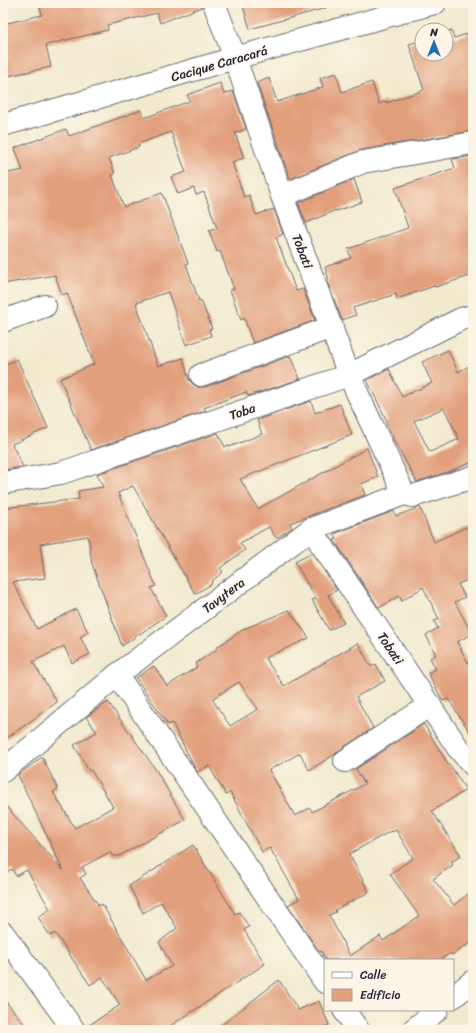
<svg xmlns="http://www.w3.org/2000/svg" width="476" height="1033" font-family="Sriracha,sans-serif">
	<rect width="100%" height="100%" fill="#fcf5e5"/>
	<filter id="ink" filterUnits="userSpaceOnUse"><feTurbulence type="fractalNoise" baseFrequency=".025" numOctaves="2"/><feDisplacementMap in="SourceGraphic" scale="8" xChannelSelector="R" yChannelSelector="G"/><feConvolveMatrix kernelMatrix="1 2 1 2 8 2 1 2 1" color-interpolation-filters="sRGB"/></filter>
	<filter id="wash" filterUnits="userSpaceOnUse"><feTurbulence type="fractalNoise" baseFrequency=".012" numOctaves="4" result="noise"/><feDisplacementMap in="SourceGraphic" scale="16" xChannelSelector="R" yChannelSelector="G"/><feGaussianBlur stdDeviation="0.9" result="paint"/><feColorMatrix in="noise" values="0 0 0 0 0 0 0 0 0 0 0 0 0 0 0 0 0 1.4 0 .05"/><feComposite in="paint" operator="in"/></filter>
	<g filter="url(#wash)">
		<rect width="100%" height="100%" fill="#f1eacf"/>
		<g id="blocks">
			<g fill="#e29f7b" fill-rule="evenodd">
				<polygon points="39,3 202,3 202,7 160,23 157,13 107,25 108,30 46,45 51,67 3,77 3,24 42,15"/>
				<polygon points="242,3 325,3 326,8 250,29"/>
				<polygon points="451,30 454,38 470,33 473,43 473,131 361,150 290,179 257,83 269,78 277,102 323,87 320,78 336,73 342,92 372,82 379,104 386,101 386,103 424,90 409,44 422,40 422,54 446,54 446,32"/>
				<polygon points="220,83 224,94 233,91 246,129 235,133 244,158 232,162 244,197 249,195 256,215 274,209 283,234 276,237 296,291 303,289 315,320 253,343 244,318 241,320 230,290 234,289 220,251 217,252 209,231 217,228 204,192 196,195 194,188 178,194 171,177 186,172 171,132 138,144 139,147 109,158 115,174 112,175 124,207 162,193 188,263 186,264 199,301 201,300 212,329 209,330 211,336 186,345 168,292 136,303 158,366 183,358 189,380 193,384 198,387 205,387 290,356 300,379 248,396 246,392 204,408 206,411 91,450 60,379 94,364 67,293 62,295 55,275 3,284 3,174 23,170 15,148 66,129 69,136 141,110 144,118 190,101 187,95"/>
				<polygon points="473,156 473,275 435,287 434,286 397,299 396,294 353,308 356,315 342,320 327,281 329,280 325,267 351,258 348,249 408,228 395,188 455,168 452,159"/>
				<polygon points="354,179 362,202 336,211 336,210 306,223 298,203"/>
				<path d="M448 350 458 372 473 364V465H471L470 463 450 471 417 482 392 437H393L386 422 387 421 367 380 389 369 402 397 432 383 422 362ZM444 408 459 439 430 452 414 421Z"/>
				<polygon points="17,359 48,428 12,444 23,467 3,470 3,366"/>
				<polygon points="311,401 315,413 340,404 352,435 240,479 258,509 367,448 378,477 361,484 365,495 290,523 292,528 276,538 269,527 240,543 245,550 220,568 223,572 211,582 212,584 195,594 133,486 118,493 156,586 151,588 166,616 122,646 92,564 88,536 40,544 45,578 13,582 37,629 76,609 88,632 80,637 90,654 72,663 64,646 33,662 57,702 3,741 3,508 79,499 78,491 103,487 97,474 218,433 225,447 228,445 229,447 262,434 257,420"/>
				<polygon points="420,507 434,542 473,524 473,578 458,584 465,597 455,602 472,634 457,642 473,672 473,737 448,699 443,701 428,673 436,669 430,658 436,655 426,635 438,628 434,621 439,619 423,587 402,601 399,596 379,608 334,540 337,539 334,534 394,511 396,516"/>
				<polygon points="312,553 337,590 328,595 344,623 329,630 312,600 316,599 295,562"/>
				<path d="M289 610 309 638 265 658 284 686 358 643 371 667 376 664 385 681 356 697 373 728 338 751 334 755 309 770 300 753 269 770 295 816 310 808 312 812 365 784 356 769 424 724 449 766 450 765 466 790 432 811 461 856 451 862 453 865 433 879 454 905 473 890V941L452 955 451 953 440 960H326L321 951 319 952 288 905 299 899 270 848 262 852 230 792 226 795 209 766 197 772 172 723 168 725 136 678 154 666 167 686 197 667 195 664 218 648 217 647 244 629ZM239 682 258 709 230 726 212 699ZM396 830 413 858 390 874 419 916 383 941 380 936 350 956 329 915 336 912 335 910 369 892 349 854 391 831 392 832Z"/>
				<polygon points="108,702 156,770 185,820 119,856 112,856 110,852 82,867 86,874 80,878 99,906 102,904 146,980 172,966 159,942 177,928 161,902 143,913 129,886 193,845 235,914 239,912 249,927 244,930 265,964 164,1030 86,1030 86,1027 120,1005 102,977 90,985 55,933 50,936 38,917 50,909 27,870 16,876 12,869 3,874 3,803 63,870 18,775 42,757 58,789 53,792 75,828 113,807 91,770 89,771 74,745 97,732 86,717"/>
				<polygon points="279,980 298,1010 319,1001 329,1025 317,1030 215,1030"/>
				<polygon points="3,998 29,1030 3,1030"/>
			</g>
		</g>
	</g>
	<g filter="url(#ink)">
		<use href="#blocks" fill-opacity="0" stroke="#6a686f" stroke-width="1"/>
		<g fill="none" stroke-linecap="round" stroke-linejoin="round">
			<defs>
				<g id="minor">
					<polyline points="214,3 235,58 282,196 349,375 404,494"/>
					<polyline points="3,125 235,58 435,3"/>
					<polyline points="282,196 363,162 473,143"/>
					<polyline points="3,321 45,306"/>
					<polyline points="201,375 332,327"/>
					<polyline points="3,483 61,473 349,375 461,319 473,316"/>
					<polyline points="311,529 458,748 473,765"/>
					<polyline points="117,675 325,982"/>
					<polyline points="345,761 430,705"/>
					<polyline points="3,771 117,675 311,529 404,494 413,496 473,477"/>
					<polyline points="3,933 74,1030"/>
					<polyline points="453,997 473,981"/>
					<polyline points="344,1010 358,1030"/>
					<polyline points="413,1030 437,1010"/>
				</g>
			</defs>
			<use href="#minor" stroke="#6a686f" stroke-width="24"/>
			<use href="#minor" stroke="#fff" stroke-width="22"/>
		</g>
	</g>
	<g text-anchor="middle" stroke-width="3.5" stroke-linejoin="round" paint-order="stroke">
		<g font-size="13" fill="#22223b" stroke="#fcf5e5">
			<text transform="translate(219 63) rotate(-16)" y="5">Cacique Caracará</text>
			<text transform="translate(303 251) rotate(69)" y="5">Tobati</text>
			<text transform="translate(242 411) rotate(-19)" y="5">Toba</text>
			<text transform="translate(223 595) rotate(-37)" y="5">Tavytera</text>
			<text transform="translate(391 648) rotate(56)" y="5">Tobati</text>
		</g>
	</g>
	<rect width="476" height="1033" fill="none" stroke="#fcf5e5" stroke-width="16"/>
	<rect x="324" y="959" width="130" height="52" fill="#fcf5e5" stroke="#a5a1a1"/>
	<rect x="332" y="972" width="20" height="6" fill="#ffffff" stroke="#a5a1a1"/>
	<text x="360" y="979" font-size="12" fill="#22223b">Calle</text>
	<rect x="332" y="989" width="20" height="12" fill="#e29f7b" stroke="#a5a1a1"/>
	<text x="360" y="999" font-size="12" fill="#22223b">Edificio</text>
	<g transform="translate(434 42)"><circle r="19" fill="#fcf5e5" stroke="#a5a1a1"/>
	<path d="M0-3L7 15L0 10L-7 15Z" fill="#1f6fb2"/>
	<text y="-6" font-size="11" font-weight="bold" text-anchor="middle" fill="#22223b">N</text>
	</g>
</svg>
